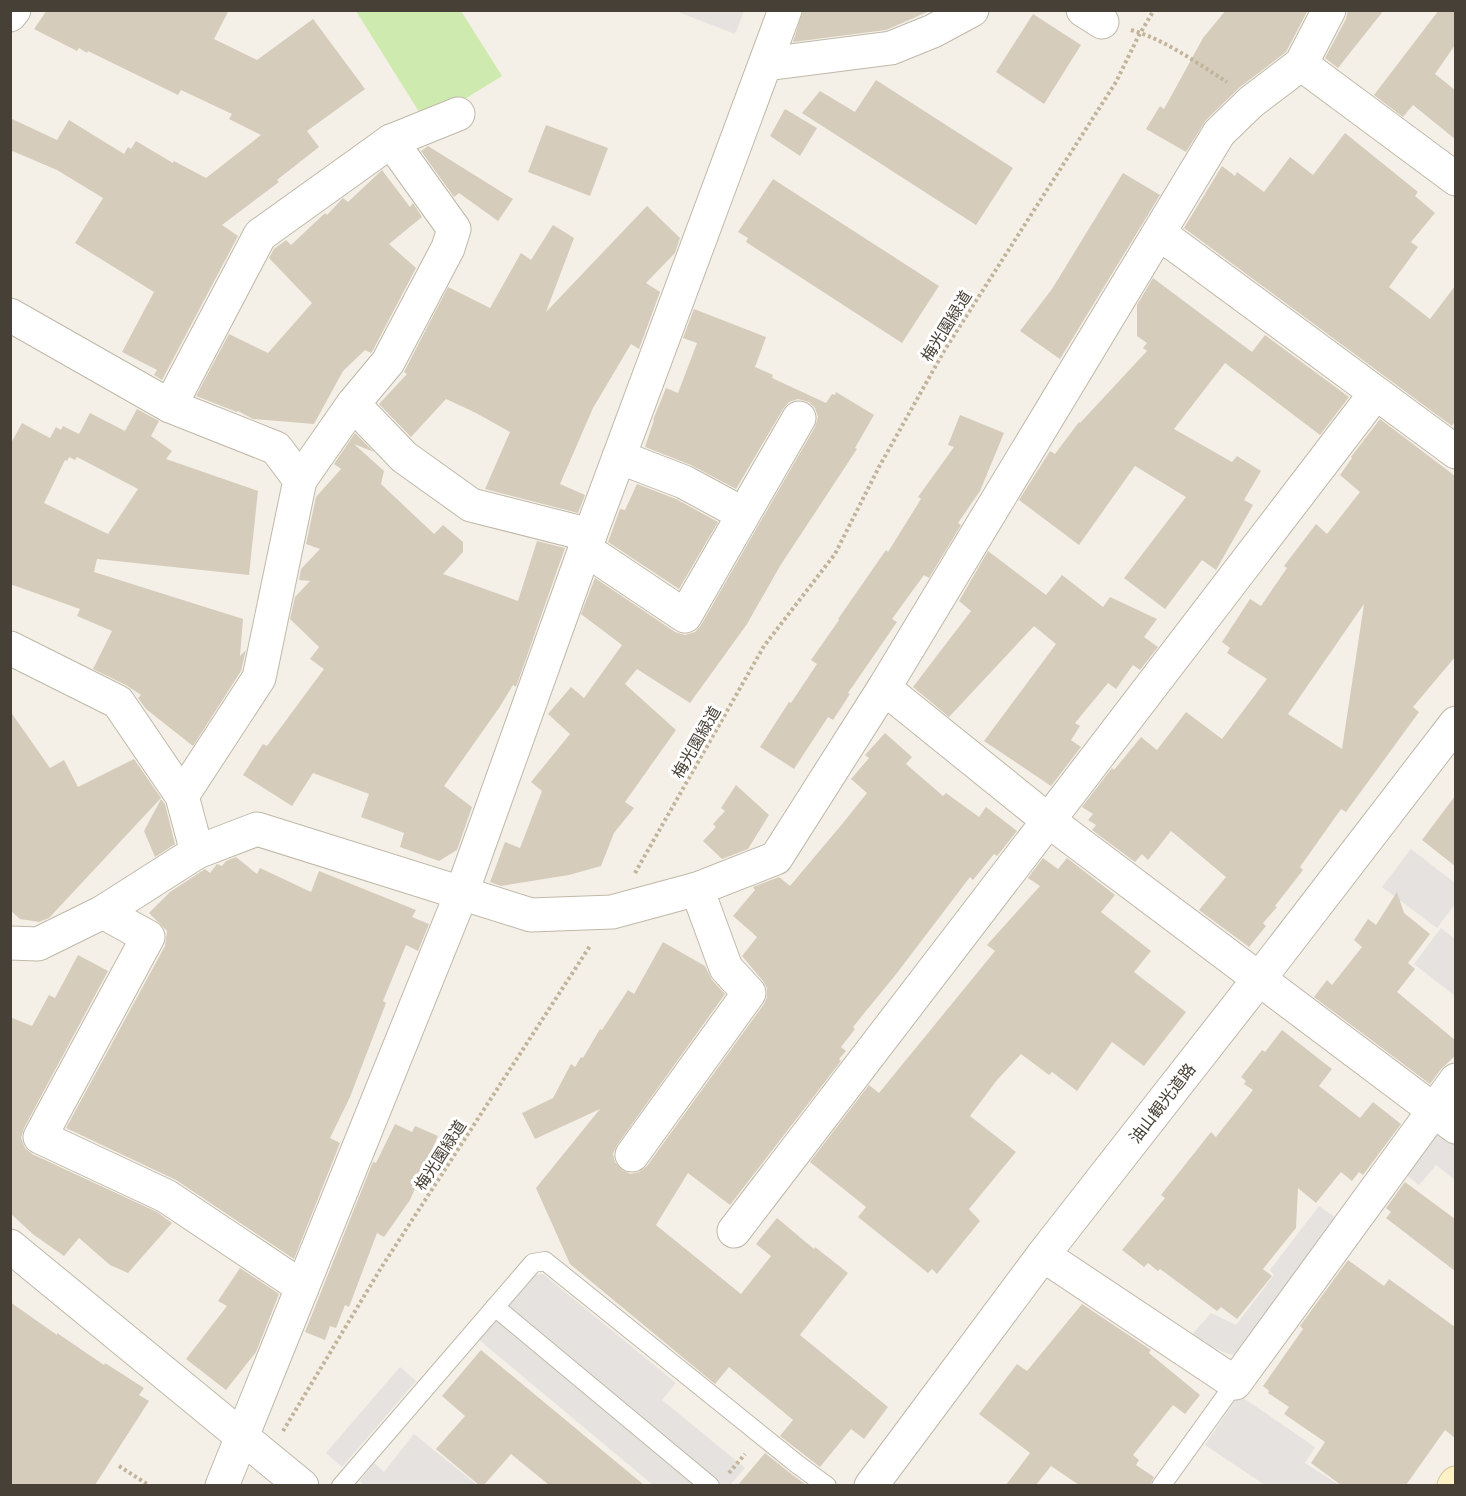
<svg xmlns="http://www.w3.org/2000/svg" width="1466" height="1496" font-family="Overpass,'Noto Sans JP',sans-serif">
	<rect width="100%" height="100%" fill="#f4f0e7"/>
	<polygon fill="#cfeaae" points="356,11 461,11 502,76 426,123"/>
	<g fill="#e5e2df">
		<polygon points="676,11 744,11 735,34"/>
		<polygon points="1411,849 1455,883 1455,904 1437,928 1382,887"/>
		<polygon points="1441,928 1455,939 1455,996 1414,964"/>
		<polygon points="1437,1132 1455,1145 1455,1180 1436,1165 1419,1185 1400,1170"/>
		<polygon points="1319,1206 1339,1220 1239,1355 1228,1354 1190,1337 1211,1313 1236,1325 1274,1275 1270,1270"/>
		<polygon points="543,1274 676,1383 662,1400 745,1468 730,1485 653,1485 478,1339 533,1275"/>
		<polygon points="400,1367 416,1381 342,1467 326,1453"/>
		<polygon points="1239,1395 1315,1447 1305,1463 1339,1485 1265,1485 1205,1445"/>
		<polygon points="414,1434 477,1485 365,1486 360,1481 374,1463 384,1472"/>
	</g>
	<g fill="#d6ccbc" fill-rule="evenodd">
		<polygon points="47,10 229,10 214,39 257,60 313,19 365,89 307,131 319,147 277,180 279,182 222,225 238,236 162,380 154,375 157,370 122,352 154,292 75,243 103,198 57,170 10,150 10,118 57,140 69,120 124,154 128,147 131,149 136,141 173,163 174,161 206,178 261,135 229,119 232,114 181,90 178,95 88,51 87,53 79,48 77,51 34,29"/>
		<polygon points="803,10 932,10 886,30 793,42"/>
		<polygon points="1226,10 1308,10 1286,52 1240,87 1206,120 1186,152 1146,129 1160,106 1164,109 1203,38"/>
		<polygon points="1348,10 1384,10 1338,68 1325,58 1346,19"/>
		<polygon points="1439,10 1455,10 1455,45 1435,74 1455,90 1455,139 1413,105 1403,117 1374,95"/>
		<polygon points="1033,14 1081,45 1044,104 996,72"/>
		<polygon points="876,80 1013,168 976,225 802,113 820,91 855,112"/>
		<polygon points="785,109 817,128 800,156 770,136"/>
		<polygon points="546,125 608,148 590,196 528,172"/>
		<polygon points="1345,133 1418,192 1415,196 1435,213 1411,242 1418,247 1389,287 1430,319 1455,286 1455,421 1452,426 1184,228 1222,166 1235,176 1237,172 1264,192 1290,157 1313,175"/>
		<polygon points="428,146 513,199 498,221 459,193 454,197 421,151"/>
		<polygon points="382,170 410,207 413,203 422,217 389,244 416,268 372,352 371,353 365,350 343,371 314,424 253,419 238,411 237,412 196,396 229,334 268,353 312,303 269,258 274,249 286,240 291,245 325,213 327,215 341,200 343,198 348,202"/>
		<polygon points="1123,173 1160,195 1060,359 1020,331 1052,289"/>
		<polygon points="773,179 939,286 902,343 746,242 748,238 738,232"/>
		<polygon points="647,206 680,238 675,253 646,283 660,292 639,349 631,344 593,408 560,484 585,495 578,513 485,489 510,432 476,413 446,399 411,437 379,404 407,374 404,372 448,287 490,308 521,253 531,260 553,225 574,238 546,312"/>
		<polygon points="1153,278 1252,352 1265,335 1349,397 1320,435 1225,363 1174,429 1232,462 1237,456 1261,471 1244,500 1253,505 1216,570 1202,560 1165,609 1124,578 1186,497 1135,466 1079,545 1019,500 1050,451 1055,454 1079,422 1080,423 1147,351 1143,348 1147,343 1137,336 1137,305"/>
		<polygon points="694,309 766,337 755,367 773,375 772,378 826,403 832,394 835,395 836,392 874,415 855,448 857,449 780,566 747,624 690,703 637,669 625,684 676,730 625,802 634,808 614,833 601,866 569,875 501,886 490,882 505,842 520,848 542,791 531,782 570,734 548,714 571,687 584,698 622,645 581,614 595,578 675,632 685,635 695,632 701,625 815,427 818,417 815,408 809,402 798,399 789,402 783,409 736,489 691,465 645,447 654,420 653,420 666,388 678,393 697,343 683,338"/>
		<path d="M137 409 159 421 151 436 172 451 166 459 258 491 249 575 97 559 94 572 243 619 240 656 246 650 241 671 193 746 146 709 138 698 141 695 126 685 93 669 112 631 77 616 80 609 10 584V445L22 423 50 438 56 427 61 430 63 426 79 434 90 413 125 431ZM69 457 75 460 77 457 138 489 108 534 44 503 65 460 67 461Z"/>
		<polygon points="960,415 1004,433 980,491 958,523 961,525 929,578 924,575 892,619 897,622 848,693 850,694 833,720 828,717 794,769 760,747 789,702 791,703 817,664 811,660 839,620 838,619 886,550 888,552 921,499 918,497 954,447 948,445"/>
		<path d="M1380 419 1455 476V657L1413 707 1419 712 1346 812 1341 809 1300 867 1303 870 1275 906 1277 907 1263 923 1266 926 1249 947 1199 910 1226 877 1171 831 1148 860 1142 854 1135 862 1092 830 1096 825 1088 820 1093 814 1082 807 1112 768 1114 770 1141 737 1157 750 1186 712 1222 739 1267 679 1227 653 1230 648 1222 642 1250 599 1261 606 1287 568 1284 566 1316 524 1327 534 1360 492 1340 475 1352 458 1351 457ZM1364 604 1342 749 1288 714Z"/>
		<polygon points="355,433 374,452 354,444 384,471 381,484 434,534 443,525 463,542 463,552 443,574 518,601 537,541 565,548 516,687 513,685 499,708 444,786 472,807 457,850 439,861 400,847 404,833 361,817 369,794 313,773 292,806 243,775 263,744 267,746 324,669 310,659 319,647 290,619 295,597 310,581 299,580 301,569 320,549 306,544 316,497 341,469 334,464"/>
		<polygon points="637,484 676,499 718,522 679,589 608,542 620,509 625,510"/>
		<polygon points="988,551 1046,595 1062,575 1103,607 1110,597 1157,619 1144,637 1158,647 1140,670 1133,665 1116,689 1108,683 1075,723 1080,726 1071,740 1081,747 1051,786 984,741 1056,644 1034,626 949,717 913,687 971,611 959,601"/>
		<polygon points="10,711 50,768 64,760 78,787 134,759 161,798 49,918 39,922 20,919 10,910"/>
		<polygon points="885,733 912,757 906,764 943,796 946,793 979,817 986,807 1017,831 997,856 994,854 973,880 970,877 897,973 853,1027 855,1029 841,1047 846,1051 839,1059 841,1061 730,1205 688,1173 656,1225 741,1294 771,1256 756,1244 777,1218 814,1249 815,1247 848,1273 800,1335 888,1407 864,1439 851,1429 820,1467 780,1436 793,1420 729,1367 715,1384 570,1264 536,1188 600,1109 535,1139 522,1113 553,1098 571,1064 575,1067 581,1057 583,1058 600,1029 602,1030 628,990 634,994 663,942 705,966 712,980 725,994 617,1145 613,1154 615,1162 622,1170 631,1174 639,1172 647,1166 764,1004 767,997 767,988 763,981 742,956 757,937 733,916 755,890 753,887 779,877 790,886 843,823 867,793 851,779 869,758 865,755"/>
		<polygon points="736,785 769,815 748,849 722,859 703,841 716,827 713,824 725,811 721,808"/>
		<polygon points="1455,796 1455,866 1422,840"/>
		<polygon points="161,799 165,804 175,844 155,857 144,831"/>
		<polygon points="236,857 257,874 260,868 311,892 319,871 416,910 412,917 429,924 418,951 406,945 383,1001 386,1003 350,1097 330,1138 340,1143 294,1259 176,1180 66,1128 165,946 167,931 149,913 170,892 205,869 210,873 217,864 222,866 226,861"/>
		<polygon points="1043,858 1058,869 1067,858 1115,895 1101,912 1151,951 1134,972 1186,1012 1144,1066 1112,1042 1077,1091 1052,1072 1049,1075 1021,1054 997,1080 970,1116 1016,1152 969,1209 980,1221 937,1274 932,1269 928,1273 858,1217 866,1207 810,1162 869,1085 879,1093 995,951 987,945 1040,886 1028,878"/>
		<polygon points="1397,892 1404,913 1430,934 1408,963 1415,969 1397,992 1455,1040 1455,1056 1441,1069 1430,1084 1314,997 1327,980 1332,985 1362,947 1354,940 1368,919 1376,925"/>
		<polygon points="78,955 108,971 24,1128 21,1138 25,1148 32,1154 157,1212 172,1223 128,1273 110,1265 79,1238 64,1256 34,1235 10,1213 10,1017 32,1026 49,995 55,998"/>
		<polygon points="1282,1030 1332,1069 1319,1086 1360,1118 1373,1102 1401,1124 1363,1175 1359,1172 1352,1181 1341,1172 1316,1203 1298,1188 1296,1228 1263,1269 1272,1276 1237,1319 1221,1307 1217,1311 1160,1269 1158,1271 1148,1263 1144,1267 1122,1250 1165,1198 1161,1195 1211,1132 1216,1137 1253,1090 1244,1084 1246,1081 1241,1077 1262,1050 1265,1052"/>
		<polygon points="395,1124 412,1132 415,1126 438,1136 410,1200 384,1237 377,1233 349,1307 345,1305 336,1328 330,1326 325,1340 305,1332 373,1162 376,1163"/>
		<polygon points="1405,1182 1455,1219 1455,1271 1386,1218 1391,1212 1386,1208"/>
		<polygon points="1348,1260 1384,1286 1389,1279 1455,1327 1455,1438 1445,1430 1406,1485 1341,1485 1311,1463 1325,1442 1284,1414 1289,1407 1268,1393 1269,1391 1263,1386 1303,1329 1300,1326"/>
		<polygon points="240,1268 279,1294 256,1352 226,1390 186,1359 227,1306 218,1301"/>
		<polygon points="10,1302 57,1335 57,1333 104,1365 105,1363 144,1388 139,1395 149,1401 95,1485 10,1485"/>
		<polygon points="1082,1304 1151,1350 1149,1353 1200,1395 1185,1414 1173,1405 1133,1455 1139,1460 1136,1465 1154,1477 1150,1485 1079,1485 1051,1466 1036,1485 1006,1485 1030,1453 979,1414 1017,1364 1027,1371"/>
		<polygon points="481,1350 644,1485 549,1485 511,1454 484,1485 479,1485 436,1449 465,1416 442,1396"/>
		<polygon points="765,1453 790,1473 806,1485 738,1485"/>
	</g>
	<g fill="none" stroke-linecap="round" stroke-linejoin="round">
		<defs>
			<g id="service">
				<polyline points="495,1307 710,1486"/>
				<polyline points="341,1486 533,1263 545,1261 797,1464 827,1486"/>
				<polyline points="1161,1486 1235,1383"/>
			</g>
			<g id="minor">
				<polyline points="1083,10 1102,22"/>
				<polyline points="10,15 14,10"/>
				<polyline points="766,64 891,48 933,31 972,10"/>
				<polyline points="1301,64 1456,179"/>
				<polyline points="1159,233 1456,452"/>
				<polyline points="10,315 170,406 260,235 391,141 458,114"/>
				<polyline points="353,404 404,457 471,505 590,535"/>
				<polyline points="170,406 276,448 300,480 259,678 182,796 197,852"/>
				<polyline points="619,457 684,482 743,514"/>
				<polyline points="300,480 353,404 388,362 448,248 454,229 391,141"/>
				<polyline points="585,549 685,616 799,418"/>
				<polyline points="10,648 118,702 182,796"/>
				<polyline points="884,688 1049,821 1456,1127"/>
				<polyline points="103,912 148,937 40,1137 166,1196 302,1287"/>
				<polyline points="10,943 38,944 103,912 197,852 257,829 531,915 612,912 697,889 776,858 884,688 1219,133 1251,102 1301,64 1329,10"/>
				<polyline points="632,1155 749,993 726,968 697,889"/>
				<polyline points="734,1231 1375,394"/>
				<polyline points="10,1246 302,1486"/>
				<polyline points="1043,1255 1235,1383 1456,1080"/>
				<polyline points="222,1486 462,892 590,535 785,10"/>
			</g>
			<polyline id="tertiary" points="871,1486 1043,1255 1259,979 1456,723"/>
			<polyline id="secondary" points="1454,1486 1456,1483"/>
		</defs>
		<use href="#service" stroke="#c0b8a9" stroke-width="20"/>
		<use href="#minor" stroke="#c0b8a9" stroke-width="35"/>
		<use href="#tertiary" stroke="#c0b8a9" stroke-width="35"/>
		<use href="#secondary" stroke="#d6c495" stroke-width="35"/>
		<g stroke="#c2b49a" stroke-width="4" stroke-dasharray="3 3" stroke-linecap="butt">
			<path d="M1131 30C1166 40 1197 63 1227 82"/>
			<polyline points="635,873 764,646 835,554 879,467 944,351 1116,82 1138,37 1154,10"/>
			<polyline points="283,1431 381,1268 590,946"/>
			<polyline points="119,1466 150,1486"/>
			<polyline points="729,1473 745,1454"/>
		</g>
		<use href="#service" stroke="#fff" stroke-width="18"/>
		<use href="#minor" stroke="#fff" stroke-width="33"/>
		<use href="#tertiary" stroke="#fff" stroke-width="33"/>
		<use href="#secondary" stroke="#fff1c6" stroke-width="33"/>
	</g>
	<g text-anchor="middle" stroke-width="6" stroke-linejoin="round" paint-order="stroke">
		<g font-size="16" fill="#474036" stroke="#fff">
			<text transform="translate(946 326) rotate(-58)" y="6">梅光園緑道</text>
			<text transform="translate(696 742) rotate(-60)" y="6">梅光園緑道</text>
			<text transform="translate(1162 1103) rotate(-52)" y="6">油山観光道路</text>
			<text transform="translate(440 1155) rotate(-57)" y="6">梅光園緑道</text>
		</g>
	</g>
	<rect width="1466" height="1496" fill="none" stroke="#474036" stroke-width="24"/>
</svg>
